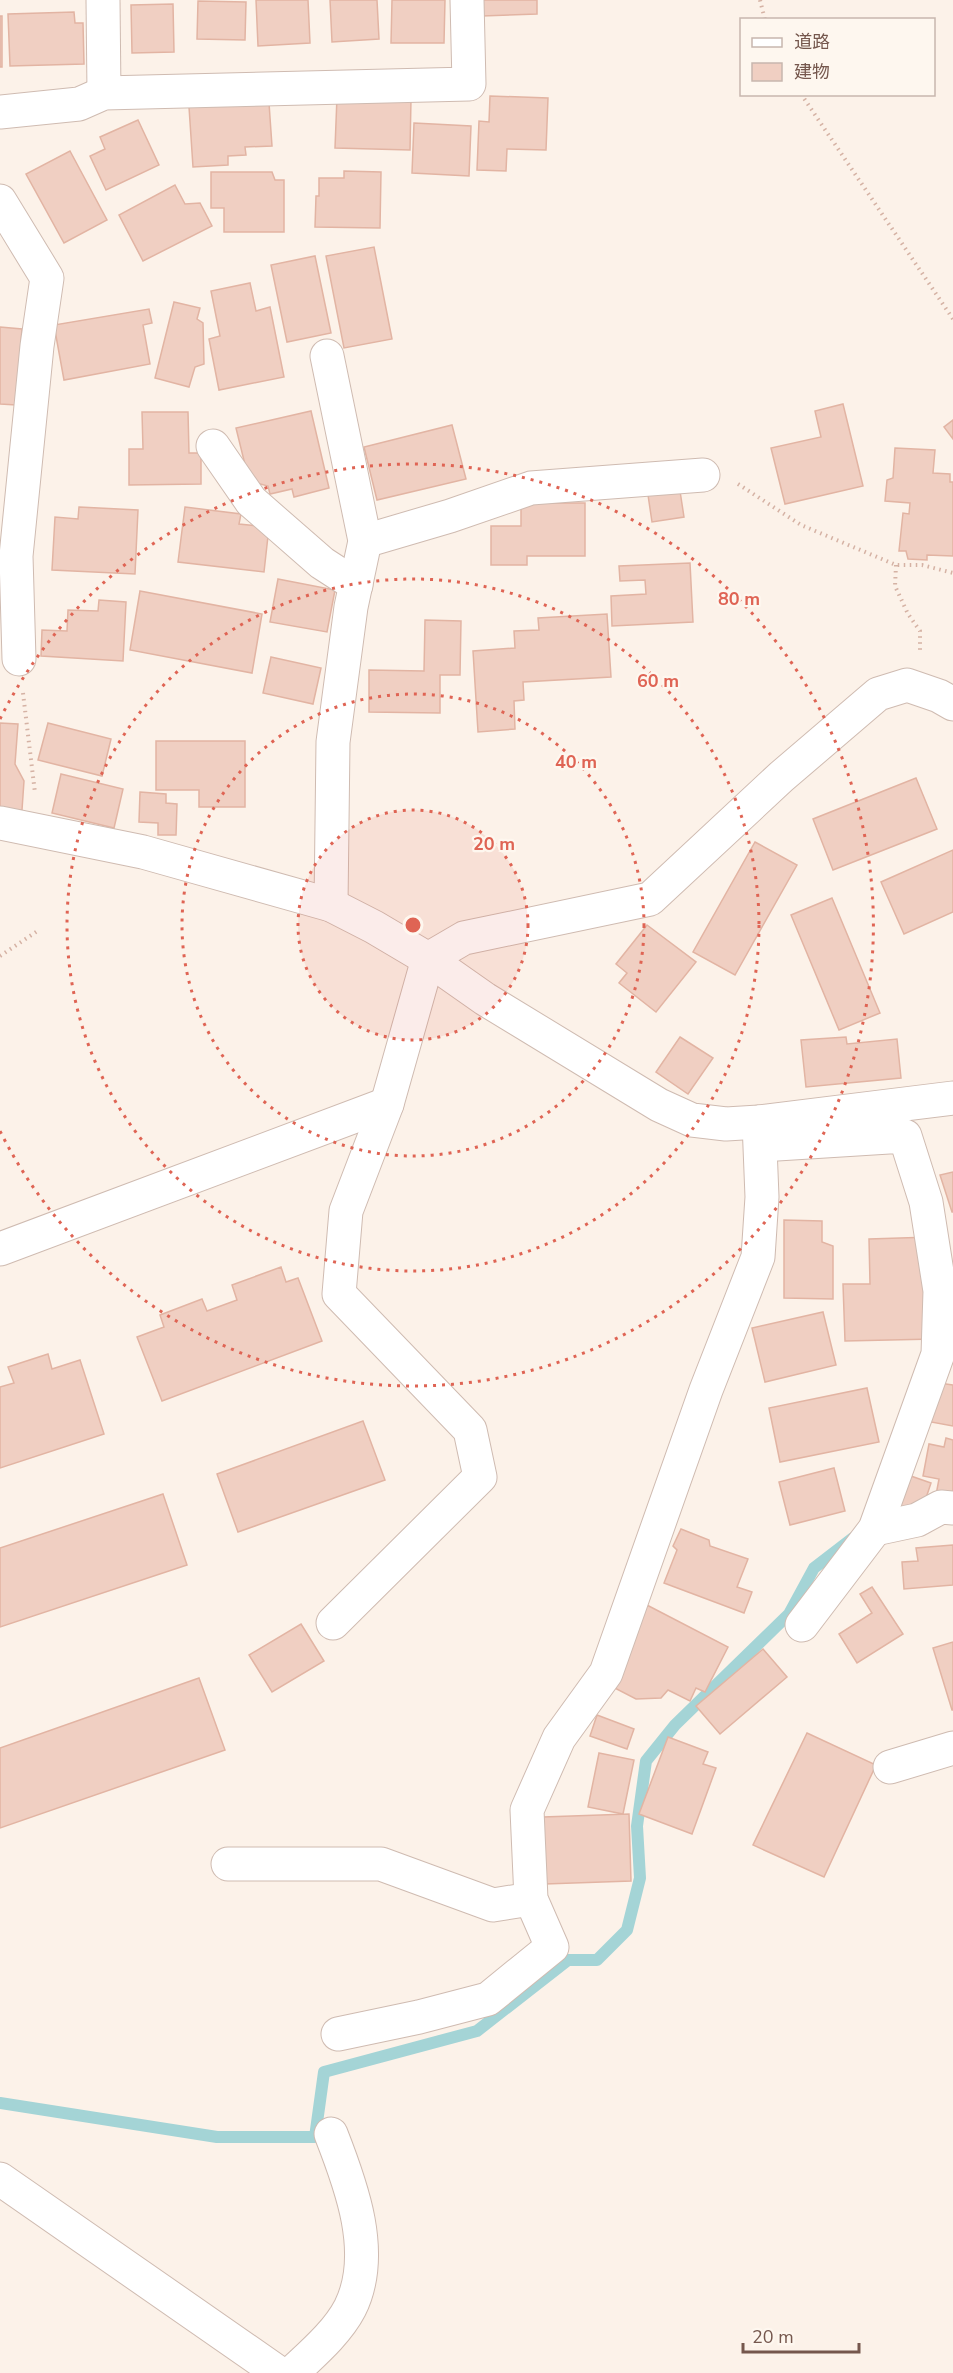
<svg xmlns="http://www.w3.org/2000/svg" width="953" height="2373" font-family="'Nunito Sans','Noto Sans JP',sans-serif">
	<rect width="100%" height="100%" fill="#fcf2e9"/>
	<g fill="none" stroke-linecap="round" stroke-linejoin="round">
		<polyline stroke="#a4d4d6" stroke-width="12" points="0,2103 217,2137 315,2137 324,2072 477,2031 568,1960 597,1960 627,1930 640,1878 637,1826 646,1761 675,1725 789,1614 814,1568 853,1538"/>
	</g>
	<g fill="#f0cfc2" stroke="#e2b4a3" stroke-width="1.5">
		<polygon points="256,0 308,0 310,43 258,46"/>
		<polygon points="330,0 377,0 379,39 332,42"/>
		<polygon points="392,0 445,0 444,43 391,43"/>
		<polygon points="481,0 537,0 537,14 482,16"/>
		<polygon points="198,1 246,2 245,40 197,39"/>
		<polygon points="173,4 174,52 132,53 131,5"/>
		<polygon points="74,12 75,23 83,23 84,64 10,66 8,14"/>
		<rect x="0" y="16" width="2" height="51"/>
		<polygon points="490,96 548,98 546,150 507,149 506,171 477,170 479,121 489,122"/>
		<polygon points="337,97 411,99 410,150 335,148"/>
		<polygon points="269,103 272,146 245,147 246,155 228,156 228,165 193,167 189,107"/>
		<polygon points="138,120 159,165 106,190 90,156 105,149 100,137"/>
		<polygon points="414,123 471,126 469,176 412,173"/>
		<polygon points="70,151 107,220 64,243 26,174"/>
		<polygon points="344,171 381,172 380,228 315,227 316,196 319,196 319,178 344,178"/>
		<polygon points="211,172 272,172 275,180 284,180 284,232 224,232 224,208 211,208"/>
		<polygon points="175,185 185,204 200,203 212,226 143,261 119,215"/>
		<polygon points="374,247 392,339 344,348 326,256"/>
		<polygon points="315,256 331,333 287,342 271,265"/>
		<polygon points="250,283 256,311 270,307 284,377 219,390 209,339 220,336 211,291"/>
		<polygon points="174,302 200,308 197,319 203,323 204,364 195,367 189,387 155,378"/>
		<polygon points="149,309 152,323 143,325 150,364 64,380 54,325"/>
		<polygon points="0,327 22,329 16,405 0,404"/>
		<polygon points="843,404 863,486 785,504 771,448 821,437 815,411"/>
		<polygon points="311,411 329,488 294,497 292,489 270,494 268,486 249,481 236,428"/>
		<polygon points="142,412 188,412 189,453 201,453 201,484 129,485 129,449 143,449"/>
		<polygon points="953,420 953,439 944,427"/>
		<polygon points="452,425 466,479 377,500 364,447"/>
		<polygon points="895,448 935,450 933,473 950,474 950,482 953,482 953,556 927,555 927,560 908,559 906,551 899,551 903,513 909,514 910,503 885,501 887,480 893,478"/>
		<polygon points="680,491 684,517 652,522 648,495"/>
		<polygon points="521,503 585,503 585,556 527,556 527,565 491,565 491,526 521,526"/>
		<polygon points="79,507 138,510 135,574 52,570 55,517 78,519"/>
		<polygon points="185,507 241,514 239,524 269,527 264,572 178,562"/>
		<polygon points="690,563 693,622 612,626 611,596 646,594 645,580 620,581 619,566"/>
		<polygon points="278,579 335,590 327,632 270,622"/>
		<polygon points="140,591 262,614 252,673 130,650"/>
		<polygon points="99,600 126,602 123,661 41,656 42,630 67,631 68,610 98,611"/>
		<polygon points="607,614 611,677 523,682 524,700 514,701 515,729 478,732 473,651 515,648 514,631 539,630 538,618"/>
		<polygon points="425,620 461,621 460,675 440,675 440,713 369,712 369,670 424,671"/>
		<polygon points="271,657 321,668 313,704 263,693"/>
		<polygon points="0,723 18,724 15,764 24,781 22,810 0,809"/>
		<polygon points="48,723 111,739 102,776 38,760"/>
		<polygon points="156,741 245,741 245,807 199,807 199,790 156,790"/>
		<polygon points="61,774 123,789 114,828 52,813"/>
		<polygon points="916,778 937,829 833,870 813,819"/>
		<polygon points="140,792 166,794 166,803 177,804 176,835 158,835 158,823 139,822"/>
		<polygon points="755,842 797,865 735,975 693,952"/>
		<polygon points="953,850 953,912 904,934 881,882"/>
		<polygon points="832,898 880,1013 839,1030 791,915"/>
		<polygon points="647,925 696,962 656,1012 619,983 627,973 616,964"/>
		<polygon points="680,1037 713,1058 688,1094 656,1072"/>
		<polygon points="846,1037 847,1044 897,1039 901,1078 806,1087 801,1040"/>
		<polygon points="953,1172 953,1212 952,1212 940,1175"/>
		<polygon points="784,1220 822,1221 822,1242 833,1246 833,1299 784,1298"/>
		<polygon points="931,1237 934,1339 845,1341 843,1284 870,1284 869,1239"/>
		<polygon points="281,1267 286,1282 298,1278 322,1341 162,1401 137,1337 164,1327 160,1315 202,1299 207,1311 237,1300 232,1285"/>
		<polygon points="823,1312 836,1365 765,1382 752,1328"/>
		<polygon points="48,1354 52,1369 80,1360 104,1434 0,1468 0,1387 14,1383 8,1367"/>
		<polygon points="939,1383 953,1385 953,1426 931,1422"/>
		<polygon points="867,1388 879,1442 780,1462 769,1408"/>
		<polygon points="363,1421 385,1480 238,1532 217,1474"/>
		<polygon points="946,1438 953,1440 953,1498 936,1495 939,1479 923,1476 929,1444 944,1447"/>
		<polygon points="834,1468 845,1511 790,1525 779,1482"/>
		<polygon points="908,1475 931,1483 924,1504 896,1510"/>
		<polygon points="163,1494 187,1565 0,1627 0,1548"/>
		<polygon points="681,1529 709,1540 710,1546 748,1559 737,1587 752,1592 744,1613 664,1583 677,1550 673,1546"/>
		<polygon points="953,1545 953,1585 904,1589 902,1562 918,1561 916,1548"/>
		<polygon points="872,1587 903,1634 857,1663 839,1634 872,1613 860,1594"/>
		<polygon points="643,1603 728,1647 705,1692 696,1688 690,1701 668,1690 661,1698 636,1699 603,1682"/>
		<polygon points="301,1624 324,1661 272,1692 249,1655"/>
		<polygon points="953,1642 953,1710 952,1710 933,1648"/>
		<polygon points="763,1649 787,1677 720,1734 696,1706"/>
		<polygon points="199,1678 225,1750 0,1828 0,1748"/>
		<polygon points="597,1715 634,1729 627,1749 590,1736"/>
		<polygon points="807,1733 876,1765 824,1877 753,1845"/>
		<polygon points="668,1737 708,1752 703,1764 716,1768 692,1834 639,1814"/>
		<polygon points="599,1753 634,1760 623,1814 588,1807"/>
		<polygon points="629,1814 631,1881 545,1884 543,1817"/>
	</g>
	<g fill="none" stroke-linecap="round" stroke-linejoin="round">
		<defs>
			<g id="minor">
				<polyline points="103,0 104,93"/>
				<polyline points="0,112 79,104 104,93 469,84 467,0"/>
				<polyline points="0,201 47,278 37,346 16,556 19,659"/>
				<polyline points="327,356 365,541 351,607 333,742 331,905"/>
				<polyline points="213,446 251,501 322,563 356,585"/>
				<polyline points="365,541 450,516 531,488 703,475"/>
				<polyline points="0,823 143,852 331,905 374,927 428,959 485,999 659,1105 692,1120 726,1124 759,1122 953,1098"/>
				<polyline points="761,1145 905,1136 926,1202 940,1291 938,1354 875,1529 802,1625"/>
				<polyline points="0,1249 387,1104"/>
				<polyline points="875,1529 917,1520 941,1507 953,1508"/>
				<polyline points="333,1623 480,1477 470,1430 339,1294 346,1211 387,1104 428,959 464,938 650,899 781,777 878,694 907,685 939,696 953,704"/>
				<polyline points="890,1767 953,1748"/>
				<polyline points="228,1864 381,1864 493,1905 531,1899"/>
				<polyline points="338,2034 419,2017 488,1999 552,1947 531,1899 527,1810 559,1738 606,1673 706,1390 758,1257 762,1197 759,1122"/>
				<polyline points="0,2179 279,2373"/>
				<path d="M292 2373C312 2354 337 2333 350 2308 377 2254 351 2185 331 2134"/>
			</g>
		</defs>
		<use href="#minor" stroke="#cfbbb1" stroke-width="35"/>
		<g stroke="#d5b2a4" stroke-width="4" stroke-dasharray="1.5 4.5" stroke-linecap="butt">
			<polyline points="760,0 765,20"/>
			<polyline points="801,94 953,319"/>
			<polyline points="738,484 801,525 896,565 922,565 953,573"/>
			<polyline points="896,565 895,586 908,614 920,631 920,650"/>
			<polyline points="23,693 35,793"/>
			<polyline points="0,956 39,930"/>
		</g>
		<use href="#minor" stroke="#fff" stroke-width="33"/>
	</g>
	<circle cx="413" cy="925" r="115" fill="#df6454" fill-opacity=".12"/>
	<g fill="none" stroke="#df6454" stroke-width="3" stroke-dasharray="3 6">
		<circle cx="413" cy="925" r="115"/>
		<circle cx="413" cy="925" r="231"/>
		<circle cx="413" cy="925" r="346"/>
		<path d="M0 719A461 461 0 1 1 0 1131"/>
	</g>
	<circle cx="413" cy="925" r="9" fill="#df6454" stroke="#fef7ef" stroke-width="3"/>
	<g font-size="18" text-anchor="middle" font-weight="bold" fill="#df6454" stroke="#fef7ef" stroke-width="4.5" stroke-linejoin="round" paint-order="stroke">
		<text x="739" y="605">80 m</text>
		<text x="658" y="687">60 m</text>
		<text x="576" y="768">40 m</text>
		<text x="494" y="850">20 m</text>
	</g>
	<rect x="740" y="18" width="195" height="78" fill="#fef7ef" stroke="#c7b7ae" stroke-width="1.5"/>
	<rect x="752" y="38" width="30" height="9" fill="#ffffff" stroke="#c7b7ae" stroke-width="1.5"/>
	<text x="794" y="48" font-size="18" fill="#75574d">道路</text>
	<rect x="752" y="63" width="30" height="18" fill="#f0cfc2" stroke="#c7b7ae" stroke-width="1.5"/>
	<text x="794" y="78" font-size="18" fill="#75574d">建物</text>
	<path d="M743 2343v9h116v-9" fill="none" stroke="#75574d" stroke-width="3"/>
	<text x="752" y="2343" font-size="18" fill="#75574d" stroke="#fef7ef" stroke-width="4.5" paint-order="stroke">20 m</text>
</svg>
